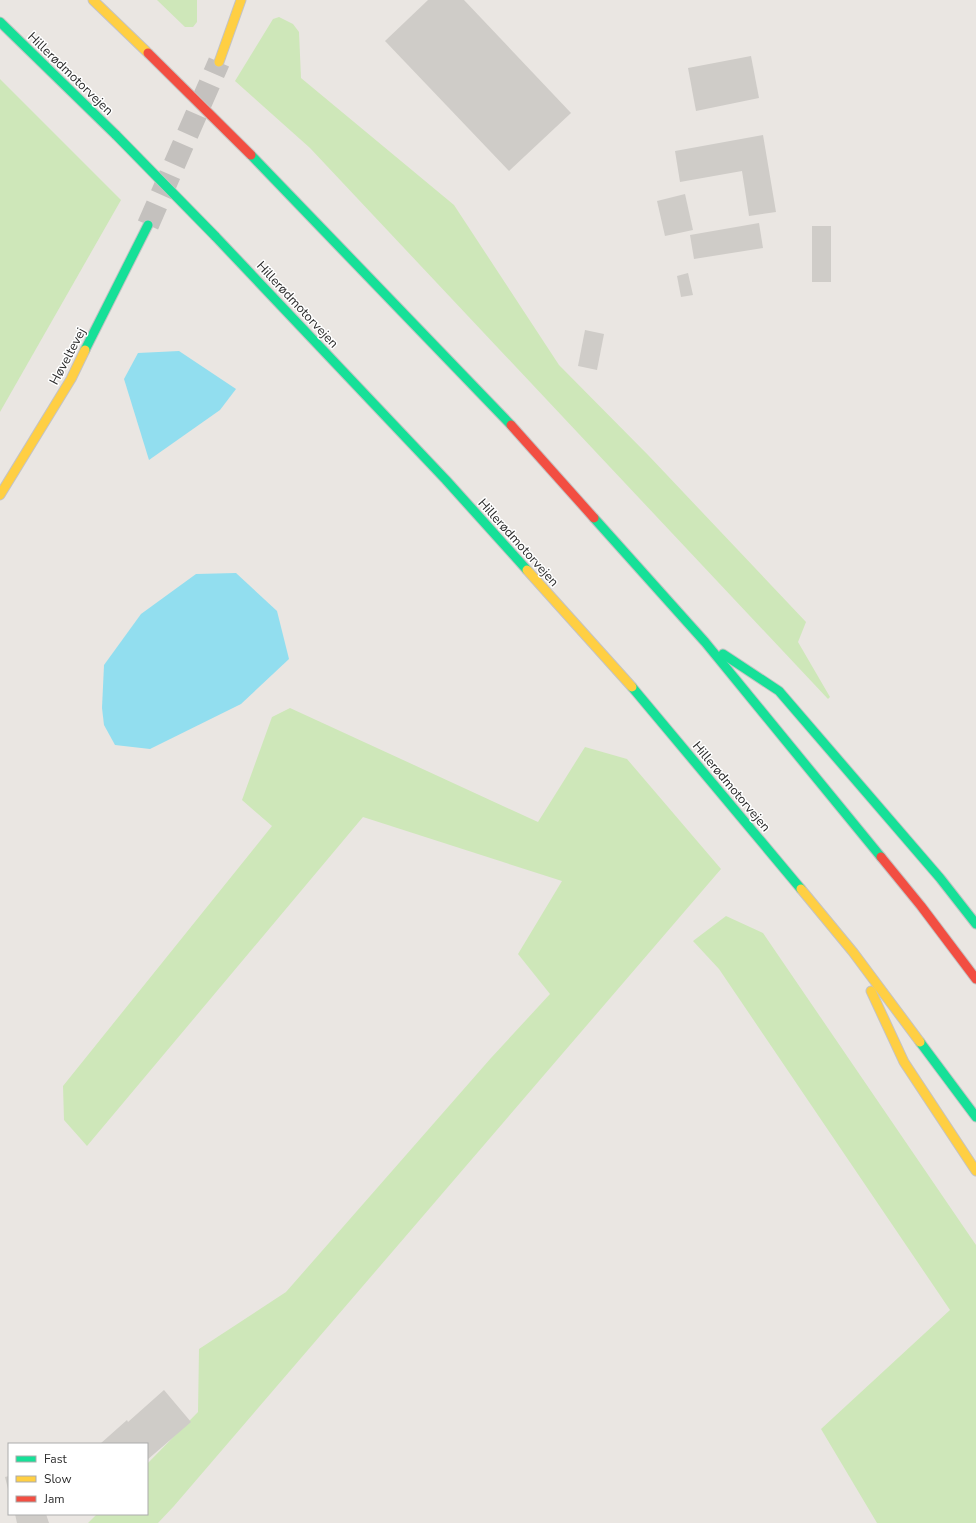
<svg xmlns="http://www.w3.org/2000/svg" width="976" height="1523" font-family="'Nunito Sans',sans-serif">
	<rect width="100%" height="100%" fill="#eae6e2"/>
	<g fill="#cee7b9">
		<polygon points="157,0 197,0 197,22 193,27 185,27"/>
		<polygon points="279,17 293,24 299,32 301,78 454,205 559,365 649,456 806,622 798,642 830,697 828,699 310,148 235,81 273,19"/>
		<polygon points="0,79 121,200 0,412"/>
		<polygon points="290,708 538,822 585,747 627,759 721,869 174,1506 158,1523 88,1523 97,1514 147,1514 147,1464 198,1412 199,1349 286,1292 491,1058 550,994 518,954 562,881 363,817 87,1146 64,1120 63,1086 272,826 242,800 272,717"/>
		<polygon points="726,916 763,933 976,1245 976,1523 877,1523 821,1429 950,1310 719,969 693,941"/>
	</g>
	<g fill="#92deef">
		<polygon points="179,351 236,389 220,410 149,460 124,379 138,353"/>
		<polygon points="236,573 277,611 289,659 241,704 150,749 115,745 104,725 102,708 104,665 141,614 196,574"/>
	</g>
	<g fill="#cfccc8">
		<polygon points="428,0 464,0 571,113 509,171 385,41"/>
		<polygon points="751,56 759,98 696,111 688,68"/>
		<polygon points="763,135 776,212 749,216 742,171 680,182 675,151"/>
		<polygon points="685,194 693,230 665,236 657,201"/>
		<polygon points="759,223 763,248 694,259 690,235"/>
		<rect x="812" y="226" width="19" height="56"/>
		<polygon points="688,273 693,295 681,297 677,276"/>
		<polygon points="585,330 604,334 597,370 578,366"/>
		<polygon points="164,1390 191,1422 147,1460 147,1444 100,1444 127,1420 128,1422"/>
		<polygon points="9,1476 9,1489 8,1489 5,1477"/>
		<polygon points="15,1514 46,1514 49,1523 17,1523"/>
	</g>
	<g fill="none" stroke-linecap="round" stroke-linejoin="round">
		<polyline stroke="#c4c1be" stroke-width="22" stroke-dasharray="22 11" stroke-linecap="butt" points="148,225 219,62"/>
		<defs>
			<g id="fast">
				<polyline points="0,22 116,135"/>
				<polyline points="251,155 511,425"/>
				<polyline points="215,236 446,480 527,570"/>
				<polyline points="85,350 148,225"/>
				<polyline points="594,518 705,642 881,857"/>
				<polyline points="723,654 779,691 940,878 976,924"/>
				<polyline points="632,687 801,889"/>
				<polyline points="920,1042 976,1117"/>
			</g>
			<g id="slow">
				<polyline points="93,0 148,53"/>
				<polyline points="219,62 241,0"/>
				<polyline points="0,495 71,379 85,350"/>
				<polyline points="527,570 632,687"/>
				<polyline points="801,889 853,952 920,1042"/>
				<polyline points="871,991 904,1062 976,1171"/>
			</g>
			<g id="jam">
				<polyline points="511,425 594,518"/>
				<polyline points="881,857 921,906 976,979"/>
			</g>
		</defs>
		<use href="#fast" stroke="#c4c3c3" stroke-width="11"/>
		<use href="#slow" stroke="#c4c3c3" stroke-width="11"/>
		<use href="#jam" stroke="#c4c3c3" stroke-width="11"/>
		<use href="#fast" stroke="#16e098" stroke-width="9"/>
		<use href="#slow" stroke="#ffcf43" stroke-width="9"/>
		<use href="#jam" stroke="#f24e42" stroke-width="9"/>
		<defs>
			<polyline id="fast-bridge" points="116,135 215,236"/>
			<polyline id="jam-bridge" points="148,53 251,155"/>
		</defs>
		<use href="#fast-bridge" stroke="#c6c4c2" stroke-width="11" stroke-linecap="butt"/>
		<use href="#jam-bridge" stroke="#c6c4c2" stroke-width="11" stroke-linecap="butt"/>
		<use href="#fast-bridge" stroke="#16e098" stroke-width="9"/>
		<use href="#jam-bridge" stroke="#f24e42" stroke-width="9"/>
	</g>
	<g text-anchor="middle" stroke-width="3" stroke-linejoin="round" paint-order="stroke">
		<g font-size="13" fill="#2c2c2c" stroke="#fff">
			<text transform="translate(71 73) rotate(44)" y="5">Hillerødmotorvejen</text>
			<text transform="translate(298 304) rotate(47)" y="5">Hillerødmotorvejen</text>
			<text transform="translate(67 356) rotate(-62)" y="5">Høveltevej</text>
			<text transform="translate(519 542) rotate(48)" y="5">Hillerødmotorvejen</text>
			<text transform="translate(732 786) rotate(50)" y="5">Hillerødmotorvejen</text>
		</g>
	</g>
	<rect x="8" y="1443" width="140" height="72" fill="#ffffff" stroke="#ababab"/>
	<rect x="16" y="1456" width="20" height="6" fill="#16e098" stroke="#ababab"/>
	<text x="44" y="1463" font-size="12" fill="#2c2c2c">Fast</text>
	<rect x="16" y="1476" width="20" height="6" fill="#ffcf43" stroke="#ababab"/>
	<text x="44" y="1483" font-size="12" fill="#2c2c2c">Slow</text>
	<rect x="16" y="1496" width="20" height="6" fill="#f24e42" stroke="#ababab"/>
	<text x="44" y="1503" font-size="12" fill="#2c2c2c">Jam</text>
</svg>
